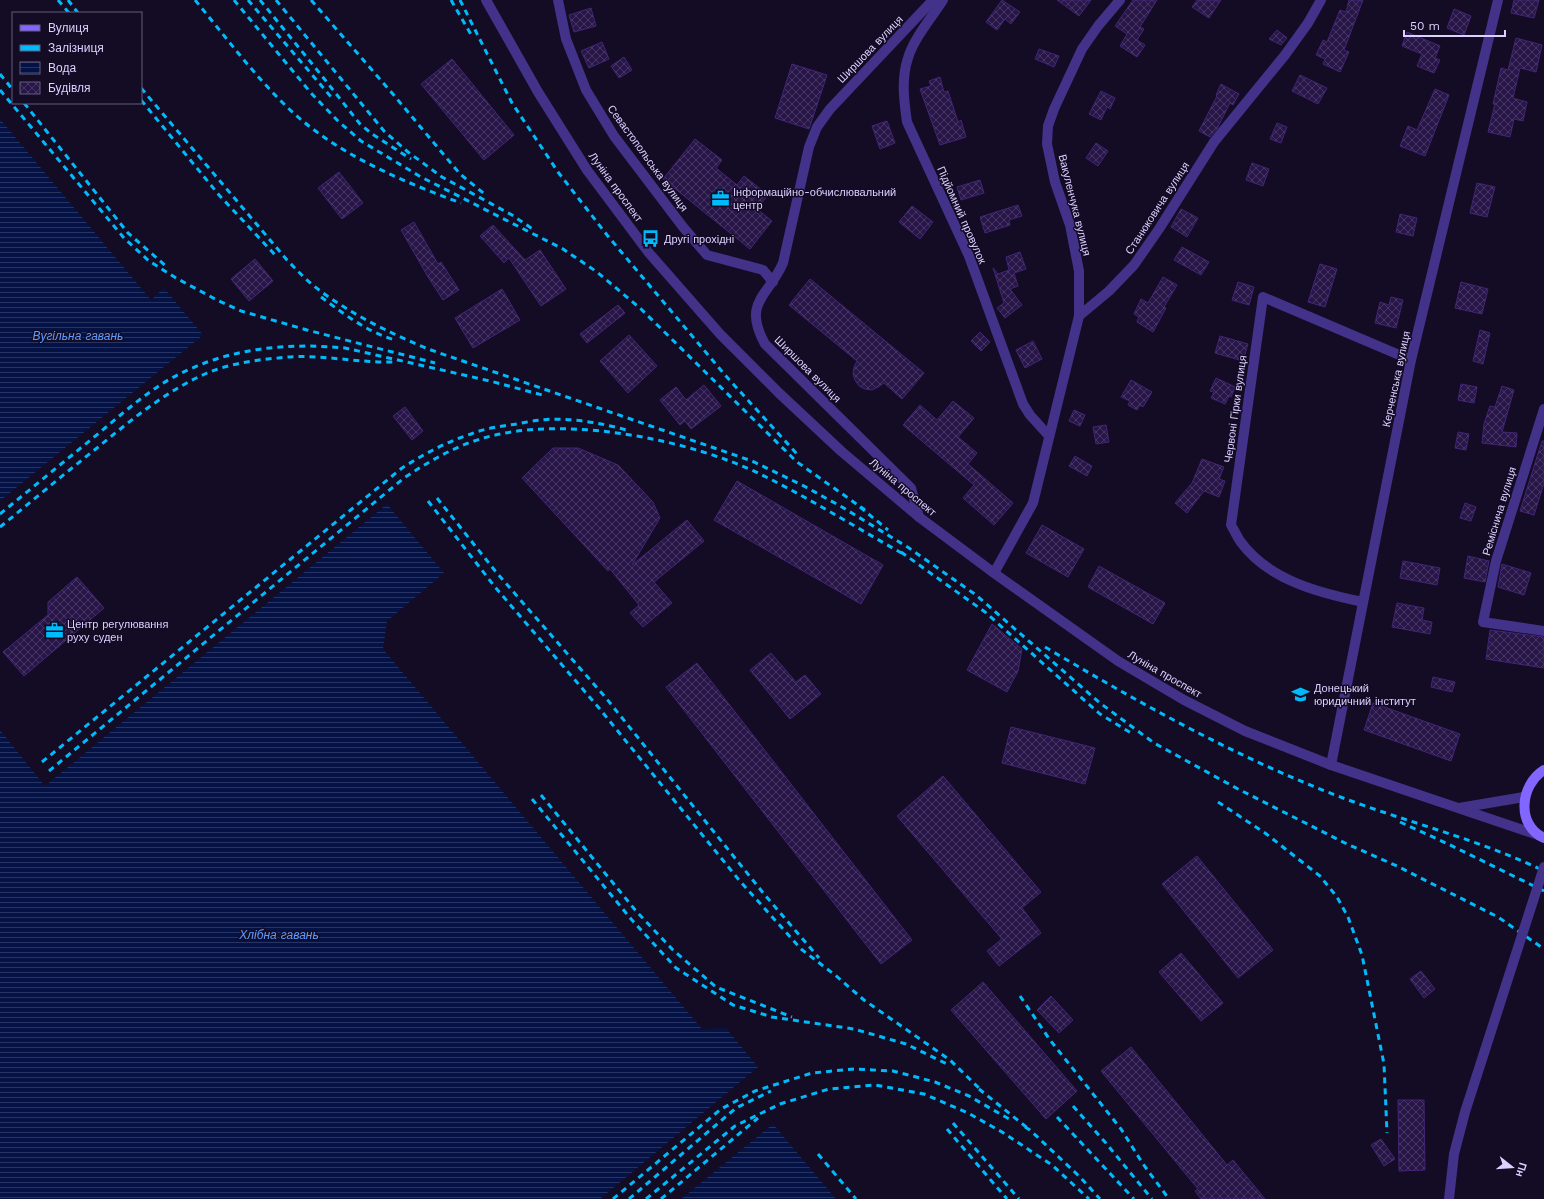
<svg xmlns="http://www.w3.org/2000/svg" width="1544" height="1199" font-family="'Work Sans',sans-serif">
	<defs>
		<pattern id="water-rules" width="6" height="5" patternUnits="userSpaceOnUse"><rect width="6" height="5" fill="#041245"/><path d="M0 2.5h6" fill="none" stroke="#283361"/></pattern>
		<pattern id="building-cross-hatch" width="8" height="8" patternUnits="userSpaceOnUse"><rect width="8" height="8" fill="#281648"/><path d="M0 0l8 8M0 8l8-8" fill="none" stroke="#473763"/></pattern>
	</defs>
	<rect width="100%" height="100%" fill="#140c25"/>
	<g fill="url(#water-rules)">
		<polygon points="0,119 151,300 164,288 203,335 0,501"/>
		<polygon points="387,504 444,573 387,621 383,649 702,1029 726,1028 758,1067 600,1199 0,1199 0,730 45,786"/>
		<polygon points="773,1124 836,1199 681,1199"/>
	</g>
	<g fill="url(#building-cross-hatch)" stroke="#422576">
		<polygon points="1002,0 1020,12 1011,24 1005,19 997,30 986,22"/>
		<polygon points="1057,0 1091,0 1079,16"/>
		<polygon points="1133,0 1157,0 1140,27 1144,29 1137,40 1145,45 1137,57 1120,46 1127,34 1115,26"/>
		<polygon points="1197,0 1221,0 1209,18 1192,7"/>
		<polygon points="1349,0 1363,0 1344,50 1349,52 1340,72 1323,64 1325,59 1316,55 1323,40 1327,42 1340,10 1346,12"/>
		<polygon points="1514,0 1539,0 1534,18 1511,13"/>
		<polygon points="591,8 596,26 574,32 569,15"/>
		<polygon points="1454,9 1471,16 1464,35 1447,28"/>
		<polygon points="1277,30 1287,38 1281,45 1269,39"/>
		<polygon points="1407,32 1440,46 1435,58 1440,60 1434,73 1417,66 1422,54 1402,46"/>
		<polygon points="1516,38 1542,45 1536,72 1520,68 1513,98 1527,102 1523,121 1514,119 1510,137 1488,132 1495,104 1493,104 1501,68 1508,70"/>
		<polygon points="602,42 609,59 589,68 581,51"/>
		<polygon points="1039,49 1059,56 1054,67 1035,59"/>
		<polygon points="624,57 632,70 619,78 611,66"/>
		<polygon points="452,59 514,135 484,160 421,84"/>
		<polygon points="792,64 827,75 809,129 775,118"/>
		<polygon points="1300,75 1327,88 1318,104 1292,91"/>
		<polygon points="940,77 944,92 948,91 958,122 961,120 966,137 940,145 920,89 931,86 929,81"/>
		<polygon points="1221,84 1239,94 1233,105 1230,103 1217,129 1210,137 1199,131 1217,96 1216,95"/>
		<polygon points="1435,89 1449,95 1425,156 1400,146 1408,126 1417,130"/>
		<polygon points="1101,91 1115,98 1110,109 1107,107 1101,120 1089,114"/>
		<polygon points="887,121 895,143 880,149 872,126"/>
		<polygon points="1277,123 1287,127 1281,143 1270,139"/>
		<polygon points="695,139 722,160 716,168 737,185 744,176 768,195 757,209 772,221 750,249 663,179"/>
		<polygon points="1096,143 1108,151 1098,166 1086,158"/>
		<polygon points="1252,163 1269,169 1263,186 1246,180"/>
		<polygon points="339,172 363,203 342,219 318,188"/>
		<polygon points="980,180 984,193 961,200 957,187"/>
		<polygon points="1477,183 1495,187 1487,217 1470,213"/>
		<polygon points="1018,205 1022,216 1009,220 1010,225 985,233 980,217"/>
		<polygon points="912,206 933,222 920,239 899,222"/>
		<polygon points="1181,209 1198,218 1187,237 1171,227"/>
		<polygon points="1400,214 1417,218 1413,236 1396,232"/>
		<polygon points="414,222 438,264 441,262 459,290 443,300 428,277 401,230"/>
		<polygon points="493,225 525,260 540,250 566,289 541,306 509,258 504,263 480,236"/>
		<polygon points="1182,247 1209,262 1201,275 1174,260"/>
		<polygon points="1020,252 1026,269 1014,273 1018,286 1010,289 1022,305 1005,318 997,308 1004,303 993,268 998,274 1009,270 1006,257"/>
		<polygon points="255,259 273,281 249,301 231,279"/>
		<polygon points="1320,264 1337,269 1325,307 1308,302"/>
		<polygon points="1163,277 1177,285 1164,307 1166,308 1153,332 1137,322 1139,317 1134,314 1141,299 1148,303"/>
		<polygon points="810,279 924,373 902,399 884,383 878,387 872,390 865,389 859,386 855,380 853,374 854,367 857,361 789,305"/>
		<polygon points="1238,282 1254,287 1249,305 1232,300"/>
		<polygon points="1461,282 1488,289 1482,314 1455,308"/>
		<polygon points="502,289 520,320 473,348 455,318"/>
		<polygon points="1391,297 1403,300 1396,328 1375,323 1380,302 1389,305"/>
		<polygon points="618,305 625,313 587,343 580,334"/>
		<polygon points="1480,330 1490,333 1483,364 1473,361"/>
		<polygon points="980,332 990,342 981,351 971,341"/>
		<polygon points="629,335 657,366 628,393 600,361"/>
		<polygon points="1220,336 1248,344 1243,361 1215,353"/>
		<polygon points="1033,341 1042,359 1025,368 1016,350"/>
		<polygon points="1216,378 1235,387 1231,397 1229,396 1225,404 1211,398 1214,392 1210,391"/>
		<polygon points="1131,380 1152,392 1143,407 1140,405 1137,410 1128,405 1130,401 1121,397"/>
		<polygon points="1461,384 1477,387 1474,403 1458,400"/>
		<polygon points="704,385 721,406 691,429 685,421 680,425 660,400 676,387 686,400"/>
		<polygon points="1502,386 1514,390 1502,432 1517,433 1516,447 1482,443 1484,424 1490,406 1495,407"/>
		<polygon points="953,401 974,418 958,437 977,453 968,464 1013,503 994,525 963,498 974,485 903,425 920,405 937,420"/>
		<polygon points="405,407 423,431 412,440 393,416"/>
		<polygon points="1074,410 1085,415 1080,426 1069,421"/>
		<polygon points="1106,425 1109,442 1096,444 1093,427"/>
		<polygon points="1458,432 1469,434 1466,450 1455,448"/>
		<polygon points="1542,441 1544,441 1544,483 1534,515 1520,511"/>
		<polygon points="553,448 578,448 618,465 653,502 660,518 632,565 687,520 704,541 654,582 672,603 643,627 630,613 639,605 610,569 608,571 522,478"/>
		<polygon points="1075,456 1092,466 1087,476 1069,466"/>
		<polygon points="1202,459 1224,467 1219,479 1225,481 1219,497 1204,491 1187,513 1175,503 1192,483"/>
		<polygon points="737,481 883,565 861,604 714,520"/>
		<polygon points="1465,503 1476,507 1471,521 1460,518"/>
		<polygon points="1042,525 1084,549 1068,577 1026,553"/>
		<polygon points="1468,556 1489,561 1485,582 1464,578"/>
		<polygon points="1403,561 1440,568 1437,585 1400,578"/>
		<polygon points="1502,564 1531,573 1524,595 1498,587"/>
		<polygon points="1099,566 1165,603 1153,624 1088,587"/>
		<polygon points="77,577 104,608 24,676 3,652 48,615 48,602"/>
		<polygon points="1397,603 1424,608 1422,620 1432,622 1430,634 1392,627"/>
		<polygon points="992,624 1022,649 1018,671 1007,692 967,670"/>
		<polygon points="1490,630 1544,637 1544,668 1486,659"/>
		<polygon points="771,653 796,682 805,675 821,694 790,719 750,670"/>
		<polygon points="697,663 912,940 881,964 666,687"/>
		<polygon points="1433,677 1455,682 1452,692 1431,687"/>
		<polygon points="1373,703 1460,734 1451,761 1364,730"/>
		<polygon points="1011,727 1095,748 1085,784 1002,763"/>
		<polygon points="943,776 1041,892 1022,908 1041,933 999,966 987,951 1002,939 897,816"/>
		<polygon points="1197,856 1273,950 1238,978 1162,884"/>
		<polygon points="1181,953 1223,1003 1201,1021 1159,972"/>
		<polygon points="1421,971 1435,989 1424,998 1410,979"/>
		<polygon points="983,982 1077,1091 1046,1119 951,1010"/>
		<polygon points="1051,996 1073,1020 1059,1033 1037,1010"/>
		<polygon points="1131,1047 1227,1165 1233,1160 1265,1199 1201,1199 1195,1191 1198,1189 1101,1071"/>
		<polygon points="1398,1100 1424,1100 1425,1170 1399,1171"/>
		<polygon points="1381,1139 1395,1159 1384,1166 1371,1145"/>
	</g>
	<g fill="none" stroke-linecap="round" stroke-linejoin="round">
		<g stroke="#423289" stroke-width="10">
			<polyline points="558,0 566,39 586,90 614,136 683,227 707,255 763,270 773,282"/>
			<path d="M943 0C932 17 914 38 908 58 901 79 904 101 907 122L969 256 1023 404 1030 415 1049 436"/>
			<polyline points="1079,316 1109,291 1134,265 1159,229 1214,142 1285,55 1308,23 1321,0"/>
			<polyline points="1544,409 1496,561 1483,622 1544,631"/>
			<path d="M919 517 911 488 765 344C742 302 768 297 783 263L809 147 817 127 830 109 933 0"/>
			<polyline points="994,573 1033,503 1079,316 1079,271 1070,225 1055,182 1047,144 1048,126 1054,109 1082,49 1098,26 1120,0"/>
			<path d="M1363 602C1319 593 1268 580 1240 541 1237 536 1234 530 1231 525L1263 297 1411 360"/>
			<polyline points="1331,765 1411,360 1498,0"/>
		</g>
		<g stroke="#423289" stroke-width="10">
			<polyline points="486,0 538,92 587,170 649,253 720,334 779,393 841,451 919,517 994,573 1118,661 1184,700 1245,731 1331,765 1541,836"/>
			<polyline points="1459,808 1524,797"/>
		</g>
		<path stroke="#8267ff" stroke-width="10" d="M1544 770C1520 785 1516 825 1544 838"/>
		<g stroke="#00bbfb" stroke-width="3" stroke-dasharray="6 5" stroke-linecap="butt">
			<polyline points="58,0 69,13"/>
			<polyline points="68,0 78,13"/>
			<path d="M195 0C225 36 253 74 286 106 334 153 399 180 461 203"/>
			<polyline points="234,0 311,93 338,121 361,141 421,177 563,249 597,272 641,309 797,462 865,510"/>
			<polyline points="248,0 332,98"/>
			<polyline points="260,0 322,76 360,124 372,134 411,159"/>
			<polyline points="276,0 384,131 408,152 442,177 512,215 534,230"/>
			<polyline points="311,0 392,93 460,174 487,196"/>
			<polyline points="451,0 473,38"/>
			<polyline points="460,0 512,103 558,172 607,235 725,375 797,454"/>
			<polyline points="0,74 13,90"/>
			<path d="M141 88 287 260C296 269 304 278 314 286 348 313 388 332 428 349L752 461 802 485 842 507 909 548 976 595 1100 703 1154 743 1238 789 1347 844 1397 866 1498 917 1544 949"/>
			<polyline points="0,90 124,238 149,261 176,278 217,300 241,311 307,330 435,363"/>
			<polyline points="141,100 219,195 277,257"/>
			<polyline points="24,103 128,233 167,267"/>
			<path d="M321 297C344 314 367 332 395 340"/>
			<polyline points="437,498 496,572 606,698 764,894 819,958"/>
			<polyline points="428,501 495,587 599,708 739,880 801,949 835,975 864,1000 950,1060 982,1091"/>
			<polyline points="860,507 888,530"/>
			<path d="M0 514C33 487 66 460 99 433 128 409 155 384 190 369 239 347 292 343 345 348L490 381 546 396"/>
			<path d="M0 527C32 501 64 474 97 448 131 420 166 391 207 373 229 364 254 360 278 358 317 353 355 363 393 362"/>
			<polyline points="901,552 985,612 1100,714 1131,733"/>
			<path d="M1045 647C1136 701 1227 752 1325 791 1397 820 1474 837 1544 871"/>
			<path d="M42 762 402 468C424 454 446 442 471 434 483 429 496 427 509 425 519 424 530 421 540 420 569 417 602 423 630 431"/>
			<path d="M49 771 404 478C434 458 464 441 500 434 576 418 690 440 760 474 809 498 857 528 905 555"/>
			<polyline points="541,795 636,911 673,950 716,987 792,1017"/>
			<polyline points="532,799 631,919 676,968 733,1005 772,1017 854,1029 906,1044 949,1065"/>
			<polyline points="1218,802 1265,833 1320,876 1337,897 1348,917 1362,955 1384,1064 1387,1133"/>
			<polyline points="1400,822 1446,843 1544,891"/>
			<polyline points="1020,996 1050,1040 1121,1129 1143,1164 1169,1199"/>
			<polyline points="979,1089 1030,1130"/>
			<polyline points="1073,1106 1105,1142 1152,1199"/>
			<polyline points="1057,1117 1134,1199"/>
			<polyline points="953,1123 1019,1199"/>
			<polyline points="1025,1127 1030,1130 1080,1177 1100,1199"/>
			<polyline points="947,1129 1007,1199"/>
			<polyline points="818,1154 856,1199"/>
			<polyline points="613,1199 721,1109 755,1091 812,1073 854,1069 893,1071 935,1082 969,1096 1009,1119"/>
			<polyline points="629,1199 736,1108 771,1091"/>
			<polyline points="646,1199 735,1126 780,1104 829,1089 875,1085 924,1094 968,1113 1002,1132 1052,1165 1089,1199"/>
			<polyline points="661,1199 758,1118"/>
		</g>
		<polyline stroke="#423289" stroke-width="10" points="1449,1199 1454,1154 1465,1112 1544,867"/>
	</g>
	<defs>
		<symbol id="office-bare" viewBox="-9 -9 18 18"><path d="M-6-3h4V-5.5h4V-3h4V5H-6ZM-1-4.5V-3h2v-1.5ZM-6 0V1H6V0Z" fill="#00bbfb" stroke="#140c25" stroke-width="2.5" paint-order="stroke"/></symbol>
		<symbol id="bus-bare" viewBox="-9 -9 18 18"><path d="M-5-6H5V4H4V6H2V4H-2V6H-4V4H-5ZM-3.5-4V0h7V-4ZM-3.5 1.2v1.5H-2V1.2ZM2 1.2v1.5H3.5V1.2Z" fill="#00bbfb" stroke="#140c25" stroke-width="2.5" paint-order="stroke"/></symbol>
		<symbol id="university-bare" viewBox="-9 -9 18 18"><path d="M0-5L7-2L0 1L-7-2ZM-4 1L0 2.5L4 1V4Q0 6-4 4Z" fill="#00bbfb" stroke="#140c25" stroke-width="2.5" paint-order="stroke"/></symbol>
	</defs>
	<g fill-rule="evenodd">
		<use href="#office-bare" x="708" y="186" width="25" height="25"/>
		<use href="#bus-bare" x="638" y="226" width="25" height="25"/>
		<use href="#office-bare" x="42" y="618" width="25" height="25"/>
		<use href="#university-bare" x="1288" y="682" width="25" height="25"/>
	</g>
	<g text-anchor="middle" stroke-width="3" stroke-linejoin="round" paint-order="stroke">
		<g font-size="11" fill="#dcd0ff" stroke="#140c25">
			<text transform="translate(870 49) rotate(-46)" y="4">Ширшова вулиця</text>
			<text transform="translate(648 158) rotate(54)" y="4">Севастопольська вулиця</text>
			<text transform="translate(616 187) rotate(54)" y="4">Луніна проспект</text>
			<text transform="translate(1075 205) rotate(76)" y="4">Вакуленчука вулиця</text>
			<text transform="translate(1157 208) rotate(-57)" y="4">Станюковича вулиця</text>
			<text transform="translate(962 215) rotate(66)" y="4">Підйомний провулок</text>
			<text transform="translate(808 369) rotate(45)" y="4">Ширшова вулиця</text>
			<text transform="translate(1396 379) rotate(-78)" y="4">Керченська вулиця</text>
			<text transform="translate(1235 409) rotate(-82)" y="4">Червоні Гірки вулиця</text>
			<text transform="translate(903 487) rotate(40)" y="4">Луніна проспект</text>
			<text transform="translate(1499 511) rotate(-73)" y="4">Реміснича вулиця</text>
			<text transform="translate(1165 674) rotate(30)" y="4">Луніна проспект</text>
		</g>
		<g font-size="11" fill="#dcd0ff" stroke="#140c25" text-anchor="start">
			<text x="733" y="196">Інформаційно-обчислювальний<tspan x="733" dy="13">центр</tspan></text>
			<text x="664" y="243">Другі прохідні</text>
			<text x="67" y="628">Центр регулювання<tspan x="67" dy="13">руху суден</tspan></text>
			<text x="1314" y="692">Донецький<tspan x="1314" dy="13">юридичний інститут</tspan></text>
		</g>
		<g font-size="12" font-style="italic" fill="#5e9bff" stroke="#140c25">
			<text x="78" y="340">Вугільна гавань</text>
			<text x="279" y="939">Хлібна гавань</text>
		</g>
	</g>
	<rect x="12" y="12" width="130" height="92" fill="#140c25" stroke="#645a7c"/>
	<rect x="20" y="25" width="20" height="6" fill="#8267ff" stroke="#645a7c"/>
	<text x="48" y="32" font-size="12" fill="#dcd0ff">Вулиця</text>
	<rect x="20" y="45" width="20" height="6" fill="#00bbfb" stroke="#645a7c"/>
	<text x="48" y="52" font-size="12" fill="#dcd0ff">Залізниця</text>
	<rect x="20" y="62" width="20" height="12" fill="url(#water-rules)" stroke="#645a7c"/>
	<text x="48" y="72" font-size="12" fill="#dcd0ff">Вода</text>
	<rect x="20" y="82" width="20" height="12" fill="url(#building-cross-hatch)" stroke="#645a7c"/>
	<text x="48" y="92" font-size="12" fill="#dcd0ff">Будівля</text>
	<g transform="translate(1512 1167) rotate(107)" stroke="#140c25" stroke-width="3" paint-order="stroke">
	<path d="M0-3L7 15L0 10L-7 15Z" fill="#dcd0ff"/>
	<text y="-6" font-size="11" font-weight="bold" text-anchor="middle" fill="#dcd0ff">Пн</text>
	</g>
	<path d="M1404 30v6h101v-6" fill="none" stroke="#dcd0ff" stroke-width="2"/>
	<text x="1410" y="30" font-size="12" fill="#dcd0ff" stroke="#140c25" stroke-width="3" paint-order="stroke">50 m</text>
</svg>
